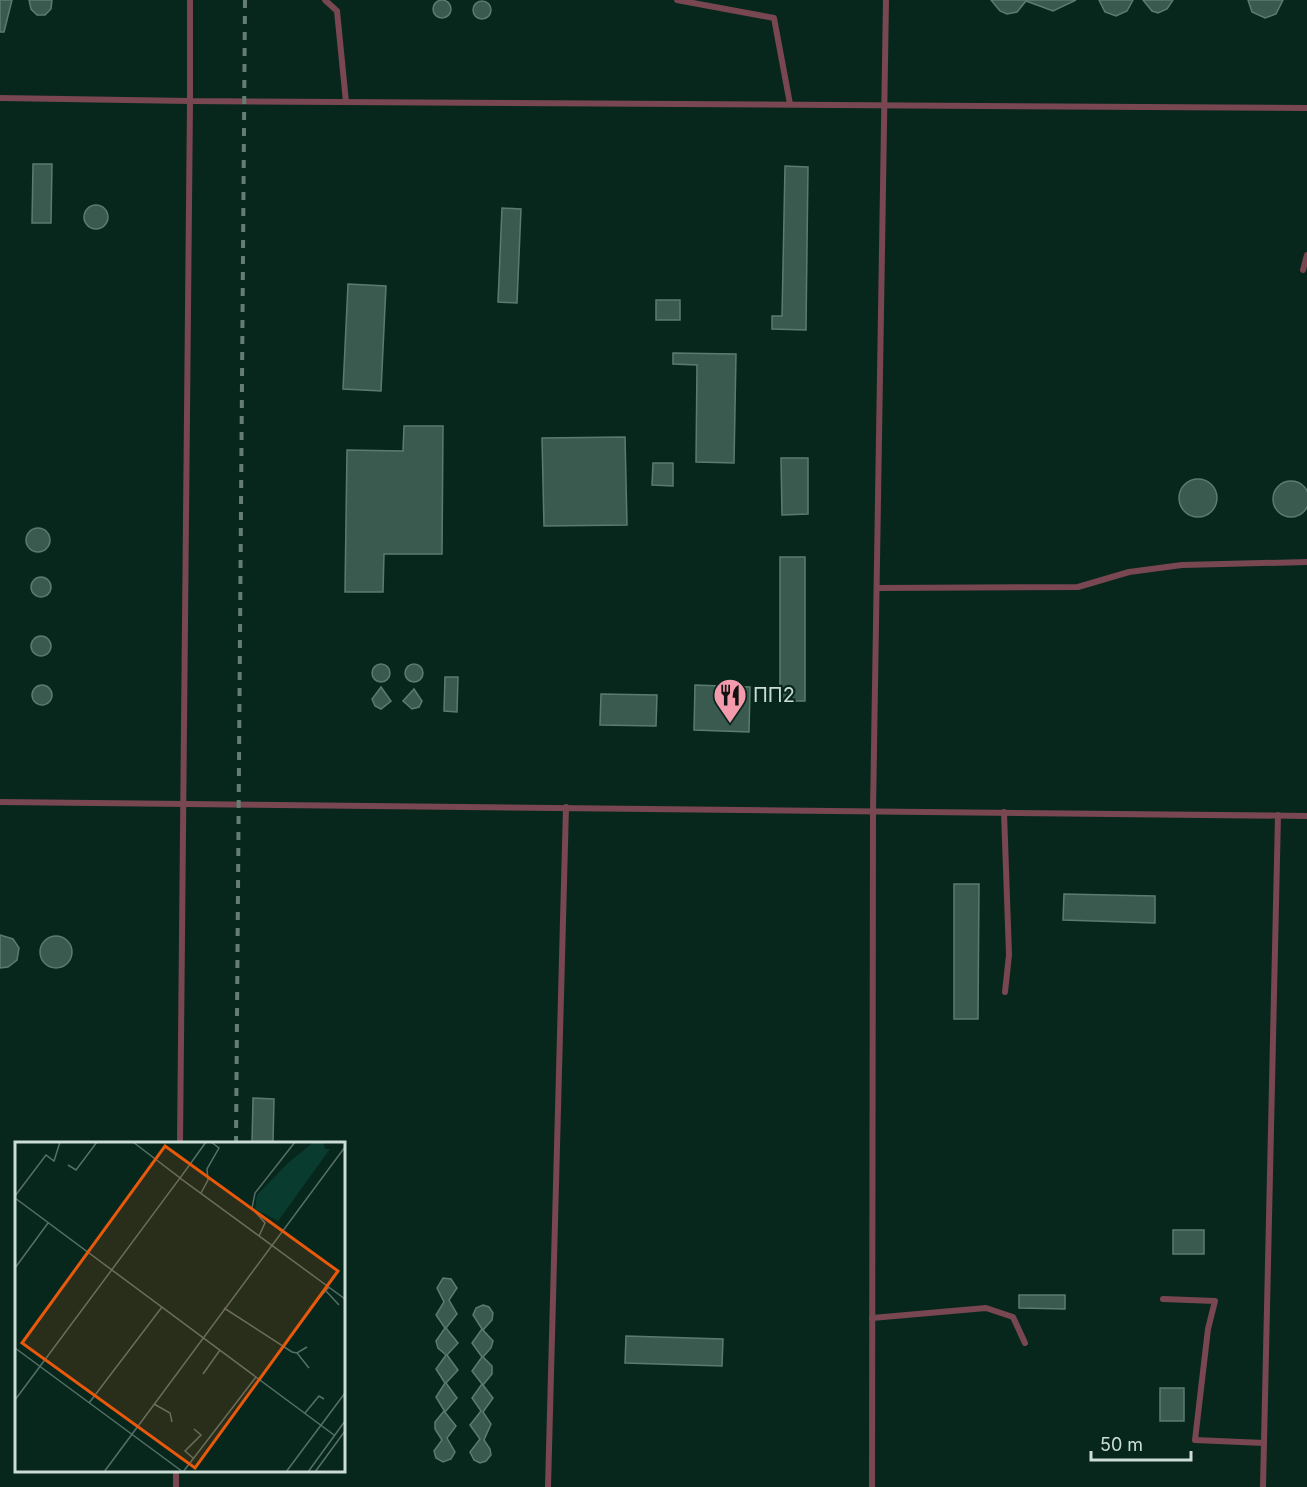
<svg xmlns="http://www.w3.org/2000/svg" width="1307" height="1487" font-family="Inter,sans-serif">
	<rect width="100%" height="100%" fill="#07271d"/>
	<g fill="#3b5a4f" stroke="#5c7b70" stroke-width="1.5">
		<circle cx="442" cy="9" r="9"/>
		<polygon points="0,0 12,0 4,32 0,32"/>
		<polygon points="29,0 52,0 51,9 45,15 37,15 31,9"/>
		<polygon points="991,0 1076,0 1053,11 1026,1 1017,12 1007,14 1000,11"/>
		<polygon points="1099,0 1133,0 1127,11 1116,16 1105,12"/>
		<polygon points="1143,0 1173,0 1167,9 1158,13 1152,11"/>
		<polygon points="1248,0 1283,0 1276,14 1265,18 1252,12"/>
		<circle cx="482" cy="10" r="9"/>
		<polygon points="33,164 52,164 51,223 32,223"/>
		<polygon points="785,166 808,167 806,330 772,329 772,316 782,316"/>
		<circle cx="96" cy="217" r="12"/>
		<polygon points="502,208 521,209 517,303 498,302"/>
		<polygon points="348,284 386,286 381,391 343,389"/>
		<rect x="656" y="300" width="24" height="20"/>
		<polygon points="673,353 736,354 734,463 696,462 697,365 673,364"/>
		<polygon points="404,426 443,426 442,554 384,554 383,592 345,592 347,450 403,451"/>
		<polygon points="625,437 627,525 544,526 542,438"/>
		<polygon points="781,458 808,458 808,514 782,515"/>
		<polygon points="653,463 673,463 673,486 652,485"/>
		<circle cx="1198" cy="498" r="19"/>
		<circle cx="1291" cy="499" r="18"/>
		<circle cx="38" cy="540" r="12"/>
		<rect x="780" y="557" width="25" height="144"/>
		<circle cx="41" cy="587" r="10"/>
		<circle cx="41" cy="646" r="10"/>
		<circle cx="414" cy="673" r="9"/>
		<circle cx="381" cy="673" r="9"/>
		<polygon points="445,677 458,677 457,712 444,711"/>
		<circle cx="42" cy="695" r="10"/>
		<polygon points="695,685 750,687 749,732 694,730"/>
		<polygon points="381,687 391,701 381,709 375,706 372,699"/>
		<polygon points="414,689 422,701 419,707 412,709 403,701"/>
		<polygon points="601,694 657,695 656,726 600,725"/>
		<polygon points="954,884 979,884 978,1019 954,1019"/>
		<polygon points="1064,894 1155,896 1155,923 1063,920"/>
		<polygon points="0,935 13,939 19,948 17,960 8,967 0,968"/>
		<circle cx="56" cy="952" r="16"/>
		<polygon points="253,1098 274,1099 273,1143 252,1143"/>
		<rect x="1173" y="1230" width="31" height="24"/>
		<polygon points="443,1278 451,1279 457,1288 449,1300 457,1314 446,1328 458,1343 447,1355 458,1370 446,1383 457,1398 445,1412 436,1397 445,1383 436,1369 446,1355 438,1348 436,1341 445,1328 436,1315 444,1302 437,1288"/>
		<polygon points="1019,1295 1065,1295 1065,1309 1019,1308"/>
		<polygon points="483,1305 489,1307 493,1313 492,1320 483,1330 493,1341 491,1348 483,1357 492,1366 492,1374 483,1385 493,1398 483,1412 491,1424 484,1440 490,1449 491,1455 486,1461 480,1463 474,1460 470,1452 480,1439 470,1425 481,1411 472,1398 482,1384 472,1371 482,1357 472,1343 482,1329 473,1315 476,1308"/>
		<polygon points="626,1336 723,1339 722,1366 625,1363"/>
		<rect x="1160" y="1388" width="24" height="33"/>
		<polygon points="444,1411 456,1426 447,1438 455,1452 451,1459 443,1462 436,1458 434,1451 442,1440 435,1429 435,1422"/>
	</g>
	<g fill="none" stroke-linecap="round" stroke-linejoin="round">
		<g stroke="#784751" stroke-width="6">
			<polyline points="190,0 190,101 1307,108"/>
			<polyline points="325,0 337,11 346,102"/>
			<polyline points="677,0 774,18 790,104"/>
			<polyline points="0,98 190,101 180,1144"/>
			<polyline points="1303,270 1307,255"/>
			<polyline points="877,588 1078,587 1129,572 1182,565 1307,562"/>
			<polyline points="0,802 1307,816"/>
			<polyline points="1004,812 1009,955 1005,992"/>
			<polyline points="1163,1299 1215,1301 1208,1329 1195,1440 1264,1443"/>
			<polyline points="872,1318 986,1308 1013,1317 1025,1343"/>
			<polyline points="176,1487 176,1470"/>
			<polyline points="548,1487 566,807"/>
			<polyline points="872,1487 873,811 886,0"/>
			<polyline points="1263,1487 1278,815"/>
		</g>
		<polyline stroke="#657e75" stroke-width="4" stroke-dasharray="8 8" stroke-linecap="butt" points="236,1144 245,0"/>
	</g>
	<defs>
		<symbol id="restaurant-pin" viewBox="-11 -11 22 30"><path d="M0 17L-7.5 6A9.5 9.5 0 1 1 7.5 6Z" fill="#f39aac" stroke="#07271d"/><path d="M-5-6h1v4h1v-4h1v4h1v-4h1v5L-1.5 .5V6h-2V.5L-5-1ZM5-6V6H3V1.5H1.5Q1.5-4 5-6Z" fill="#111"/></symbol>
	</defs>
	<g fill-rule="evenodd">
		<use href="#restaurant-pin" x="711" y="676" width="38" height="52"/>
	</g>
	<g text-anchor="middle" stroke-width="4.5" stroke-linejoin="round" paint-order="stroke">
		<g font-size="20" fill="#ccddd6" stroke="#07271d" text-anchor="start">
			<text x="753" y="702">ПП2</text>
		</g>
	</g>
	<g transform="translate(15 1142)">
		<rect width="330" height="330" fill="#07271d"/>
		<path d="M299 0H308L310 7H315L263 79 240 67 242 53 273 21Z" fill="#093c2e"/>
		<path fill="none" stroke="#567067" stroke-width="1.5" d="M191 0 165 36 330 157M53 23 61 28 82 0M186 51 193 38 192 27 204 6 196 0M0 54 31 13 39 19 45 0M0 56 319 293M244 94 250 81 237 66 240 51 280 0M0 126 33 81M311 149 324 163M296 165 314 145M209 166 277 210 282 211 292 205M0 206 168 330M282 211 294 226M188 232 205 208M0 258 165 36 118 0M74 261 147 165M139 262 155 271 157 280M290 271 304 254 309 257M178 316 170 309 186 293 179 287M89 330 330 5M168 330 241 235M271 330 330 251M293 330 330 279M300 330 330 289"/>
		<path fill="#e8590c" fill-opacity="0.15" stroke="#e8590c" stroke-width="3" d="M150 4 323 129 180 326 7 201Z"/>
		<rect width="330" height="330" fill="none" stroke="#ccddd6" stroke-width="3"/>
	</g>
	<path d="M1091 1451v9h100v-9" fill="none" stroke="#ccddd6" stroke-width="3"/>
	<text x="1100" y="1451" font-size="18" fill="#ccddd6" stroke="#07271d" stroke-width="4.5" paint-order="stroke">50 m</text>
</svg>
